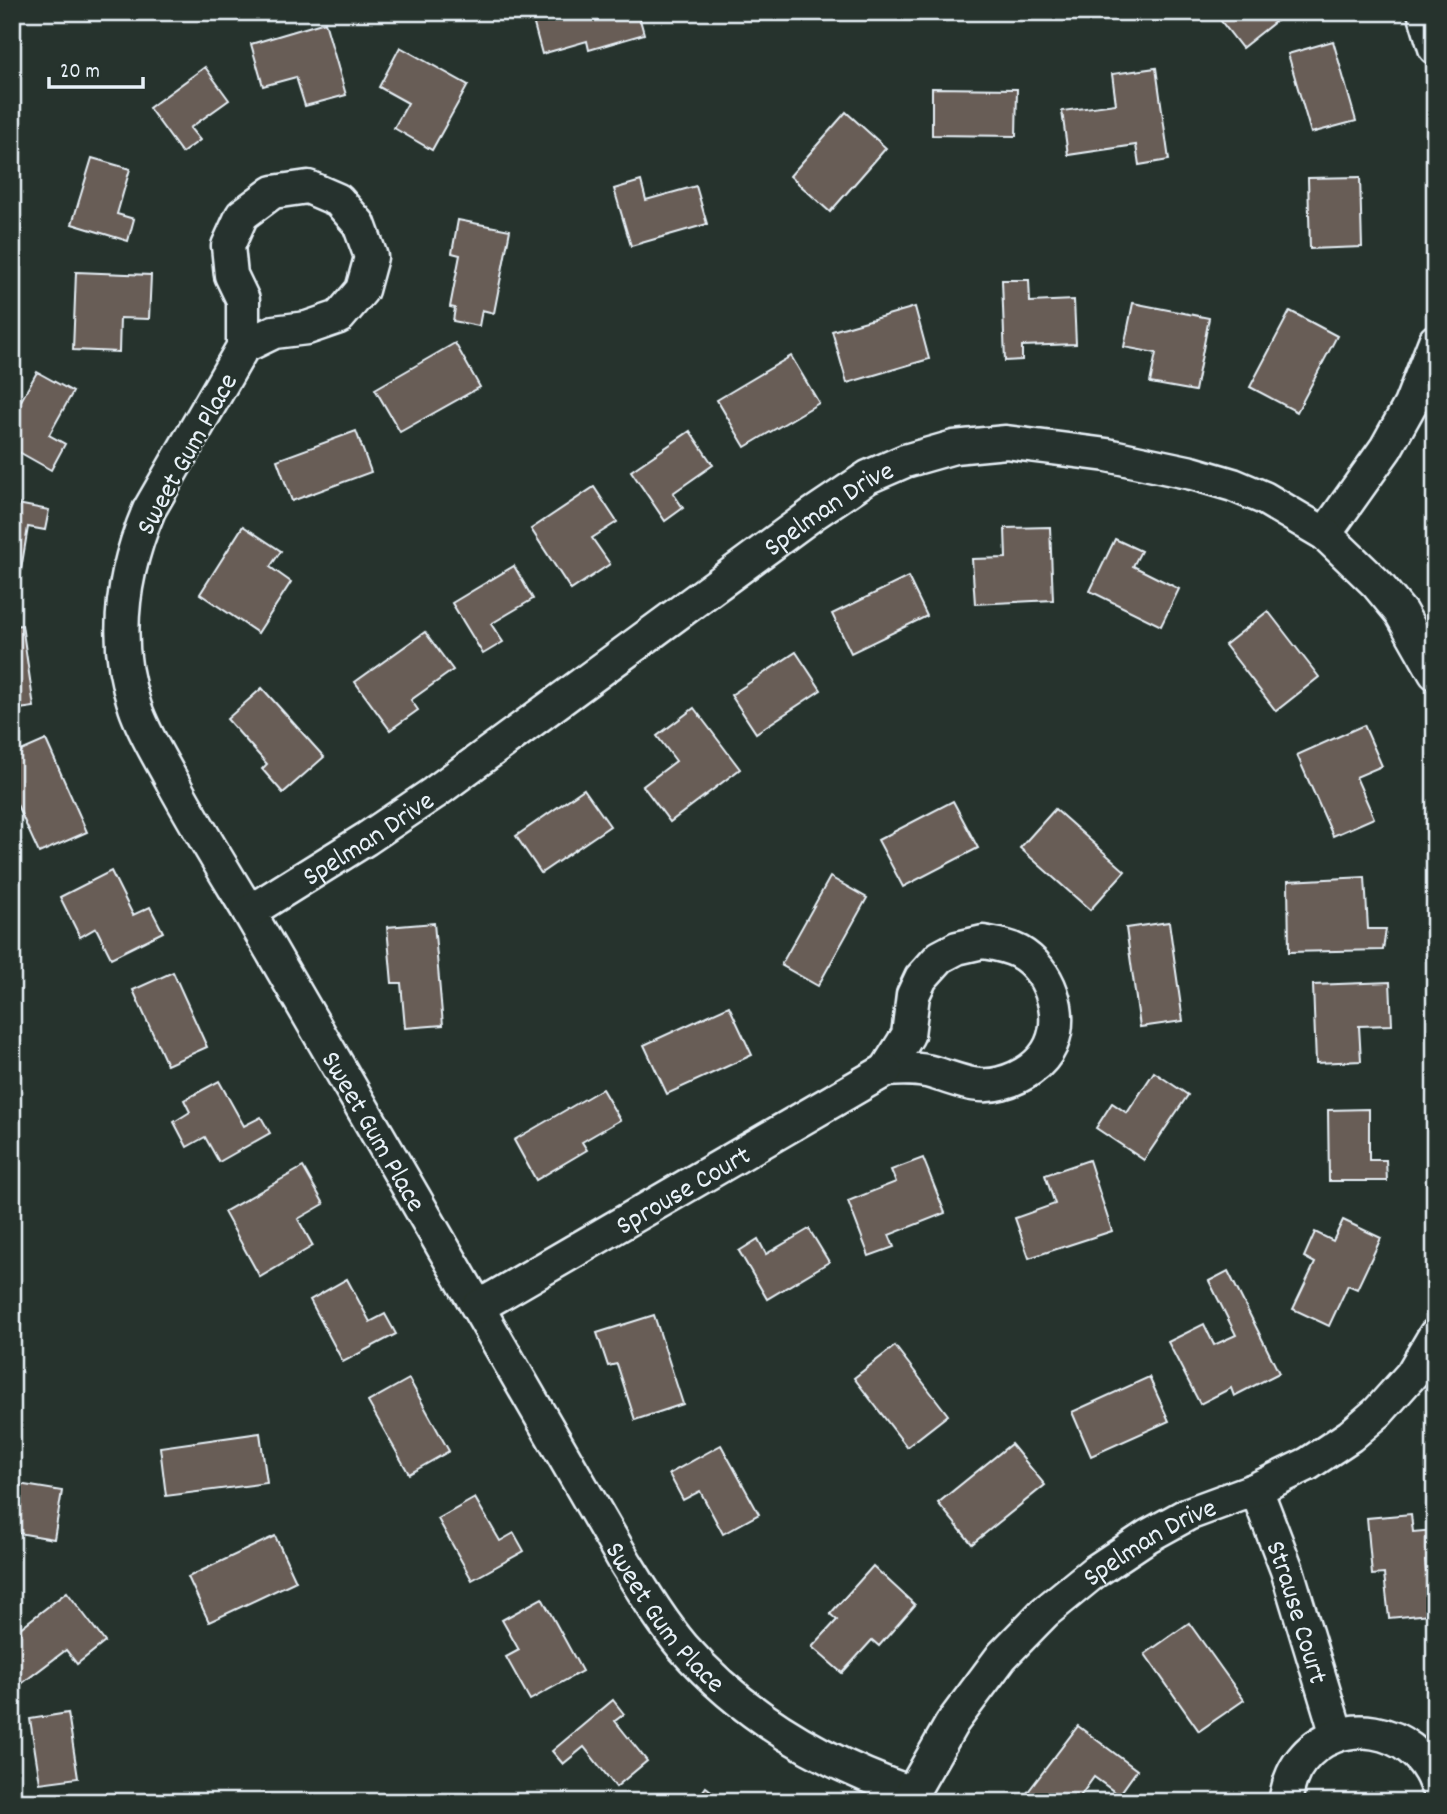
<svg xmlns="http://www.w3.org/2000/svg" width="1447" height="1814" font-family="Dekko,sans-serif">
	<rect width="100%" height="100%" fill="#26332d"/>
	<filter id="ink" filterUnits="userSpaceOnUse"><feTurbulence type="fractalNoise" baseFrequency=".0143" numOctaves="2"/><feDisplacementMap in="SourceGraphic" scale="14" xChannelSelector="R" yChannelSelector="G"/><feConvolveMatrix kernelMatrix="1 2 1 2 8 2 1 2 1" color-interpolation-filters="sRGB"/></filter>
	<g filter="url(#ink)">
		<g fill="#685d56" stroke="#e8f1f8" stroke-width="2">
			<polygon points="548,12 638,12 644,34 589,50 587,41 542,54 532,17"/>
			<polygon points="1214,12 1269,12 1276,21 1242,48"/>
			<polygon points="325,22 346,95 305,106 296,77 263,86 251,44"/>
			<polygon points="1333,41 1356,121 1311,133 1288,54"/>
			<polygon points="400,47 468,85 432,150 394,128 408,103 379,87"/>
			<polygon points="205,67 229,100 190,128 200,140 182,153 149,108"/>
			<polygon points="1156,68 1169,160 1139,165 1136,145 1068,155 1062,111 1116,104 1112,74"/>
			<polygon points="932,88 1017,89 1016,136 932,135"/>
			<polygon points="846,112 886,148 830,212 790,176"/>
			<polygon points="92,158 130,169 117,214 134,219 128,241 72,224"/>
			<polygon points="1360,177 1362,247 1310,249 1308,178"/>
			<polygon points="641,181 646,200 696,186 707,224 631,246 614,189"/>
			<polygon points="458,220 510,230 494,313 482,310 479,326 453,321 455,308 450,307 460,255 452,253"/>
			<polygon points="76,272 151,275 149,319 120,318 119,352 73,350"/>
			<polygon points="1002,280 1029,280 1030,302 1074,300 1076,344 1022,346 1022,360 1005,361"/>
			<polygon points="1133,303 1209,318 1195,391 1150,383 1156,353 1124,347"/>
			<polygon points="915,307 929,359 847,383 832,331"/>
			<polygon points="1290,311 1337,336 1297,412 1250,387"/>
			<polygon points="455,343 480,387 400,432 375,389"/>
			<polygon points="791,356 819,403 745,447 717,400"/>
			<polygon points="37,372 73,392 49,435 65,444 51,470 12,448 12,417"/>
			<polygon points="356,431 371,472 292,501 277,460"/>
			<polygon points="690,431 713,465 673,493 683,508 665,521 631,471"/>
			<polygon points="594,487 617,522 592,538 610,564 571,590 531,529"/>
			<polygon points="12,503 49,510 45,530 28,527 20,576 12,575"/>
			<polygon points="243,526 281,551 270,567 291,582 258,633 200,594"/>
			<polygon points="1050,527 1053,600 975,604 972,559 1006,558 1005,528"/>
			<polygon points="1115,539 1141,551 1133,566 1179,589 1161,626 1090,591"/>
			<polygon points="514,566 533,599 491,624 503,642 483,654 452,603"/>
			<polygon points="908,577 927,616 851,653 832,614"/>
			<polygon points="1268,611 1319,677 1276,711 1225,645"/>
			<polygon points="22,625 34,707 12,710 12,626"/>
			<polygon points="425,632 453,670 411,700 418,710 390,730 355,682"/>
			<polygon points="796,652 821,690 756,733 731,695"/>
			<polygon points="262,688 324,757 283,793 262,769 267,764 227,719"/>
			<polygon points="694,708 740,769 670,822 643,786 676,761 657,736"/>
			<polygon points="1364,725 1382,766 1356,777 1374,818 1333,836 1297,755"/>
			<polygon points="46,740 87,832 39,853 12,794 12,755"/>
			<polygon points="584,789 610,826 541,873 516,836"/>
			<polygon points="953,801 978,848 903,887 878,840"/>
			<polygon points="1055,809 1125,871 1090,910 1020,848"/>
			<polygon points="111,871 133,915 150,907 163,932 111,958 96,928 80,937 60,897"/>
			<polygon points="830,877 867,898 818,986 781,965"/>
			<polygon points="1365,877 1368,929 1386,929 1383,950 1289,952 1288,881"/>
			<polygon points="1169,922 1183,1021 1140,1027 1126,928"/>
			<polygon points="434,923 443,1025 405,1028 401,983 392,983 387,927"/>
			<polygon points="173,972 207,1047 167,1065 133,990"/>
			<polygon points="1390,982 1392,1025 1359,1026 1361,1061 1316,1063 1313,985"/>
			<polygon points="729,1006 752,1055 667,1094 644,1045"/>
			<polygon points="1154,1072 1188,1095 1144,1160 1096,1128 1112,1103 1127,1113"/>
			<polygon points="219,1081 244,1126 261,1117 270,1133 219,1162 205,1137 187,1147 174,1122 190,1112 184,1100"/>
			<polygon points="602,1089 620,1120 582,1142 587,1150 536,1180 514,1140"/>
			<polygon points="1369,1109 1369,1160 1386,1160 1387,1181 1329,1181 1328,1110"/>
			<polygon points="923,1158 945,1213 889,1235 894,1247 869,1256 848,1201 896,1182 891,1170"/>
			<polygon points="1089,1160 1112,1231 1029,1258 1015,1218 1055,1204 1045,1175"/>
			<polygon points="303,1167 324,1204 298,1219 313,1246 260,1277 224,1212"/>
			<polygon points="1343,1220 1381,1238 1357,1289 1348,1285 1329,1326 1293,1309 1315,1263 1304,1257 1315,1232 1333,1241"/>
			<polygon points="809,1229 829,1262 767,1299 739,1251 758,1239 766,1254"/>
			<polygon points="1228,1271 1279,1373 1234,1396 1231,1388 1200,1404 1168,1342 1204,1324 1214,1345 1236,1335 1209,1281"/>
			<polygon points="347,1279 370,1322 385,1314 396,1334 343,1362 310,1300"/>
			<polygon points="654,1315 683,1404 635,1420 617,1364 608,1366 597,1333"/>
			<polygon points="895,1346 948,1415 907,1447 854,1378"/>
			<polygon points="1149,1377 1169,1421 1091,1456 1072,1412"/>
			<polygon points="409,1379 449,1451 409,1474 368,1402"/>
			<polygon points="260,1433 267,1483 166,1496 160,1447"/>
			<polygon points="1011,1444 1045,1485 972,1544 938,1503"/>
			<polygon points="721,1445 759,1514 723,1534 700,1491 683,1500 669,1474"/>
			<polygon points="12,1483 62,1491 54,1539 12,1532"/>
			<polygon points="475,1498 500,1541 514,1533 524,1551 472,1580 438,1519"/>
			<polygon points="1411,1514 1413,1532 1435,1530 1435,1560 1425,1561 1430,1614 1389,1618 1384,1574 1372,1575 1367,1518"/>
			<polygon points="275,1536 296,1581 209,1622 188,1577"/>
			<polygon points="873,1566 915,1605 879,1646 872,1640 842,1673 812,1647 837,1620 830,1614"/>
			<polygon points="67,1592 105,1642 77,1664 66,1650 21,1684 12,1673 12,1639 21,1632 19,1629"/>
			<polygon points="542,1598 582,1671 530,1700 506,1657 519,1650 502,1620"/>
			<polygon points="1189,1623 1244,1700 1199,1731 1145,1654"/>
			<polygon points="613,1700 624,1714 615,1721 647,1761 616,1787 584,1747 563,1764 552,1751"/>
			<polygon points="68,1713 78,1778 40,1783 30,1719"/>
			<polygon points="1078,1726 1137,1770 1119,1795 1094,1777 1076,1802 1038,1802 1027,1793"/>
			<polygon points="706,1787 726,1802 695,1802"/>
		</g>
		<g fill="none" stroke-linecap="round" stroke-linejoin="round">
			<defs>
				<g id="street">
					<polyline points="1424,12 1435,48"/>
					<path id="s1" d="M243 347V300L231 275 228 246 242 215 273 192 308 187 338 200 359 224 371 257 362 290 339 317 307 328 274 332 243 347 149 510C122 574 112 640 135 707 144 734 160 758 173 783 197 827 223 869 249 912L625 1562C643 1591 661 1621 683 1647 744 1717 825 1763 912 1793"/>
					<polyline points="1325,534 1386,448 1410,405 1435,341"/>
					<path id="s2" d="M249 912 366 839 434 793 813 514 868 477 905 461 954 447 1006 442 1107 455 1192 473 1233 485 1264 498 1325 534 1377 584 1401 613 1435 673"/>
					<path d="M983 942C995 944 1008 946 1019 952 1049 969 1065 1013 1051 1045 1042 1065 1021 1078 1001 1083 977 1090 956 1079 934 1073 918 1068 901 1069 886 1070L908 1035 913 995 921 978 940 957 957 948Z"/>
					<path id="s3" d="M478 1307 886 1070"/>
					<path id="s4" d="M1256 1489 1287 1570 1337 1735"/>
					<path id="s5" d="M909 1802 912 1793 952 1723 1002 1656 1045 1612 1094 1572 1148 1536 1188 1514 1256 1489 1308 1464 1350 1436 1378 1412 1412 1374 1435 1335"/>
					<path d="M1285 1802C1288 1787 1291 1773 1301 1761 1338 1713 1414 1726 1435 1783"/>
				</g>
			</defs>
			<use href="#street" stroke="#e8f1f8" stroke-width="37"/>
			<use href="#street" stroke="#26332d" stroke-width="32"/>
		</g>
	</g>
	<g text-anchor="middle" stroke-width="5" stroke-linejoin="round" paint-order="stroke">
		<g font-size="28" fill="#e8f1f8" stroke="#26332d">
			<text transform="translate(185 453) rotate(-61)" y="10">Sweet Gum Place</text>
			<text dy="10" stroke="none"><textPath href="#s2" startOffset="707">Spelman Drive</textPath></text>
			<text dy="10" stroke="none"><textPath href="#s2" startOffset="140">Spelman Drive</textPath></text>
			<text dy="10" stroke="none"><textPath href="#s1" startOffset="1360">Sweet Gum Place</textPath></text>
			<text dy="10" stroke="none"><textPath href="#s3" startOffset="236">Sprouse Court</textPath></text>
			<text dy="10" stroke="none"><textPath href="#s5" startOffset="362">Spelman Drive</textPath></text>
			<text dy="10" stroke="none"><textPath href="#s4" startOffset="130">Strause Court</textPath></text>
			<text dy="10" stroke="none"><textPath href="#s1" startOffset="1927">Sweet Gum Place</textPath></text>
		</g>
	</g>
	<rect width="1447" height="1814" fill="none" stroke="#26332d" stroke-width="42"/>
	<rect x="21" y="21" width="1405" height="1772" fill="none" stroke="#e8f1f8" stroke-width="2.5" filter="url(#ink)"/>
	<path d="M49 77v10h94v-10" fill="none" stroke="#e8f1f8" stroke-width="3.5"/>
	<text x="60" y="77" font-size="21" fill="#e8f1f8" stroke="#26332d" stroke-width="5" paint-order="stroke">20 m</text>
</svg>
